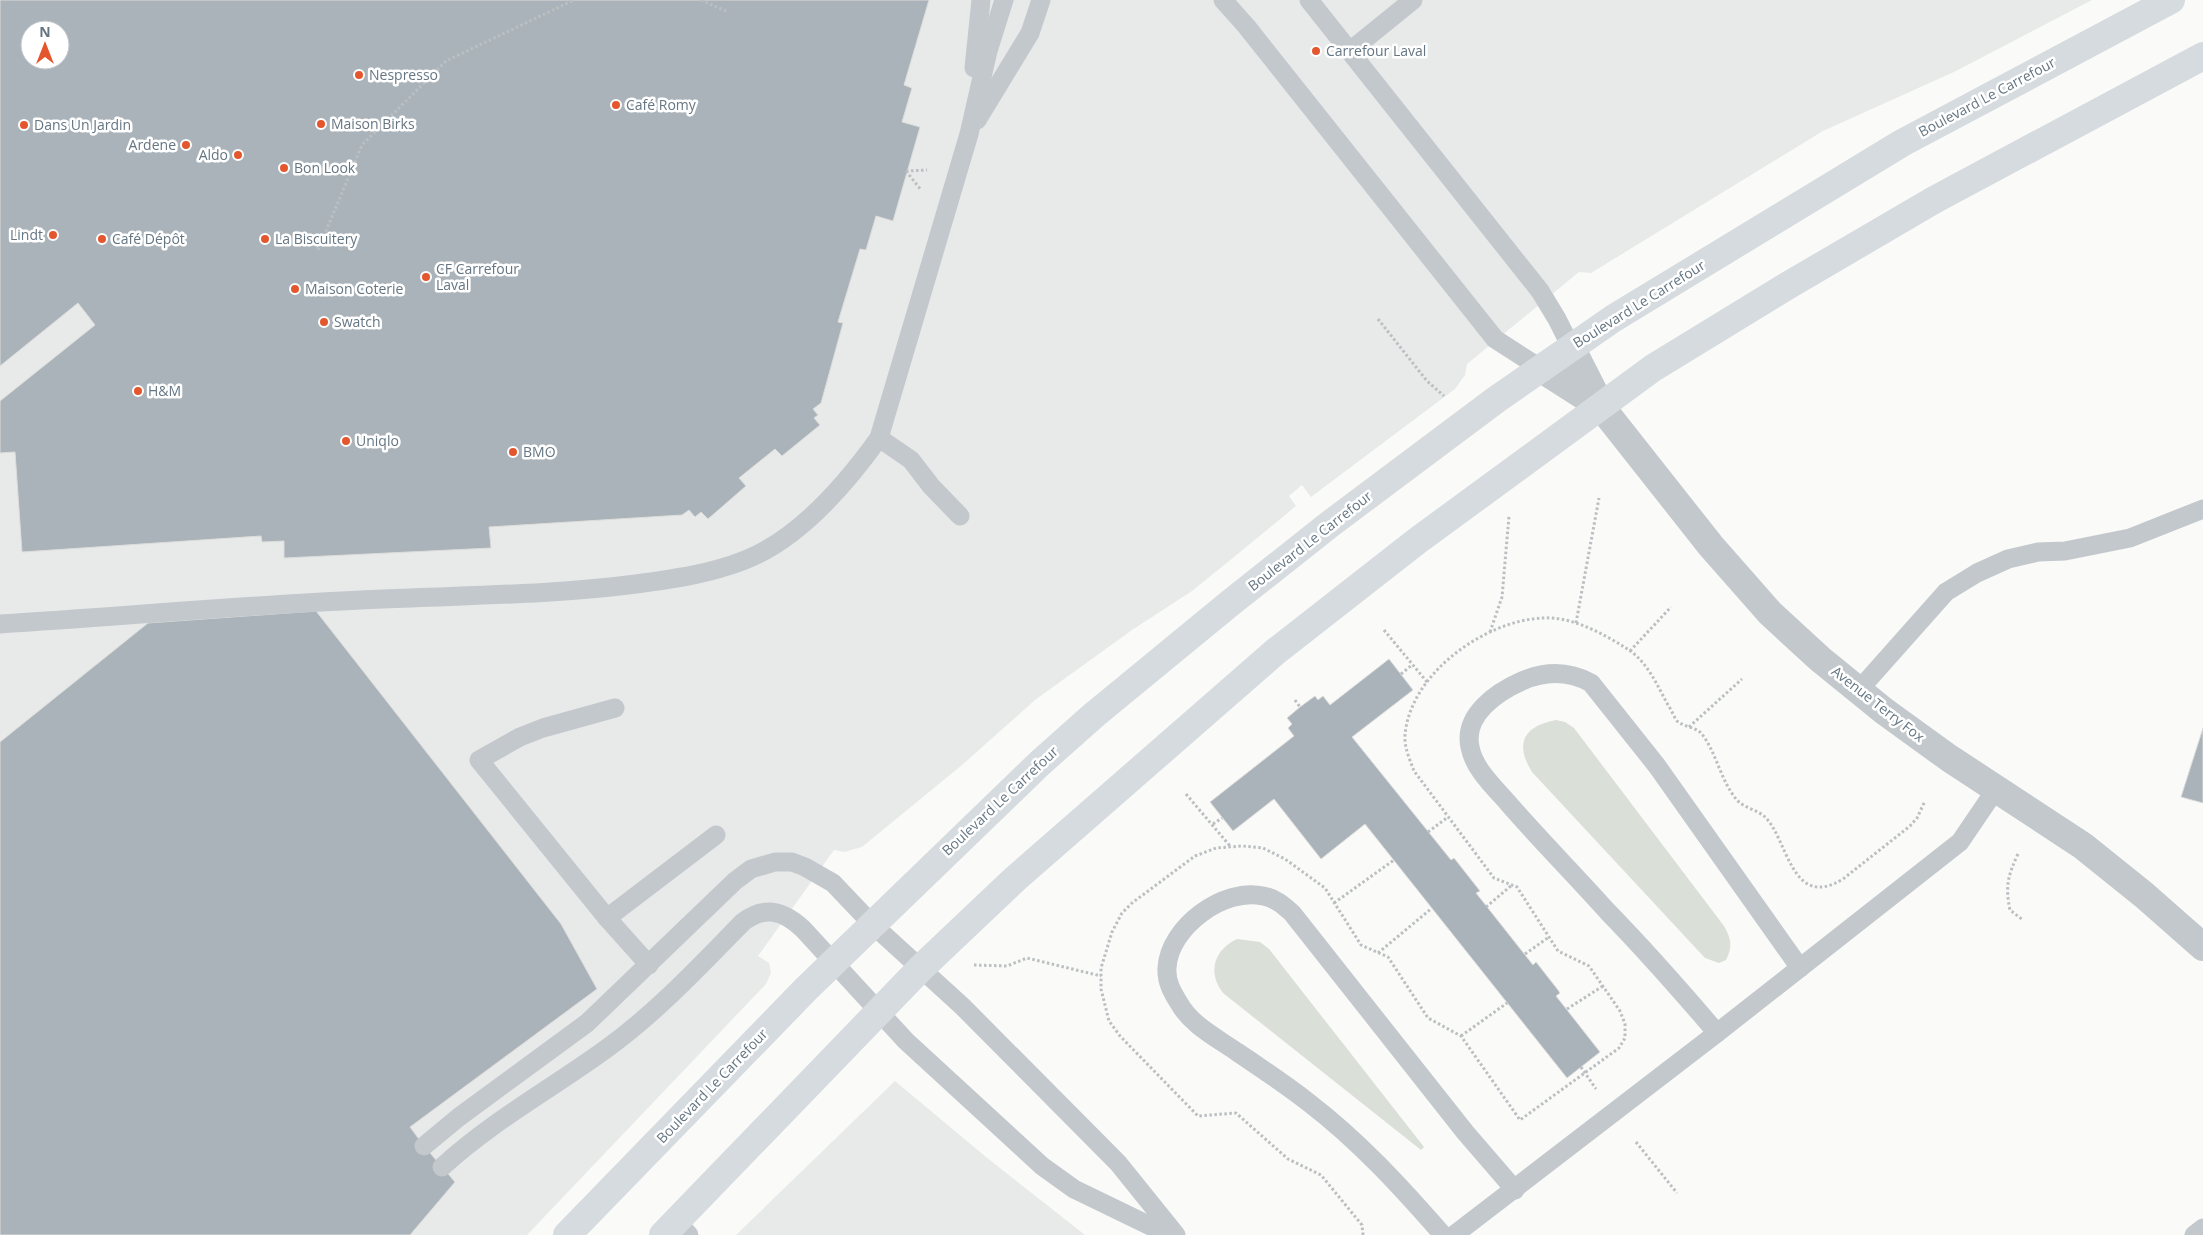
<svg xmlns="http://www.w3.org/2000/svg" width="2203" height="1235" font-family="'Open Sans',sans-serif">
	<rect width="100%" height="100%" fill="#fafaf8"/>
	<g fill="#e8e9e9" fill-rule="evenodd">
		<path d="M0 0H2092L1956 71 1823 131 1591 273 1579 272 1467 364 1465 375 1455 389 1311 497 1302 485 1289 496 1296 506 1234 557 1192 591 1132 630 1035 700 962 765 862 847 844 852 834 850 758 956 769 963 771 973 766 984 527 1235H0ZM30 30H60V60H30Z"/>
		<polygon points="895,1081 986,1157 1085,1235 736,1235"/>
	</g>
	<g fill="#dadfd7">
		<path d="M1556 720 1565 722 1574 728 1724 926C1731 939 1733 946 1726 960L1719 963 1705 958 1532 772C1514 743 1524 726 1556 720Z"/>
		<path d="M1237 939 1260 942 1269 949 1424 1147 1421 1150 1223 993C1207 972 1214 950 1237 939Z"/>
	</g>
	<g fill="#aab3b9" stroke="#dcdcda" fill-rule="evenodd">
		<path d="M0 0H929L904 85 912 88 902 122 920 127 893 221 876 216 866 250 860 249 838 322 843 323 821 403 813 409 818 415 814 418 820 425 782 456 775 449 739 478 746 486 708 519 701 512 695 517 689 510 682 515 489 527 491 548 284 558V541L262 542 261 536 22 552 15 452 0 453V401L95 325 78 303 0 366ZM30 30H60V60H30Z"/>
		<polygon points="316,611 561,924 597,989 410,1127 424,1146 455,1182 410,1235 0,1235 0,742 148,623"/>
		<polygon points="1389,659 1413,690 1352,737 1451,860 1454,858 1480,891 1476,893 1533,965 1536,962 1558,990 1560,993 1556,996 1600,1052 1567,1078 1365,824 1321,859 1274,799 1233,831 1210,802 1294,736 1288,728 1292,724 1287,718 1300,707 1315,696 1318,700 1323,696 1330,705"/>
		<polygon points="2203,728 2203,803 2181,797"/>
	</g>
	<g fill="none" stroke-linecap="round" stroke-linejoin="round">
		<g stroke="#bbbfc2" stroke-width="3" stroke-dasharray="2.5 2.5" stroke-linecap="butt">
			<polyline points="701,0 728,12"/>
			<polyline points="906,171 921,190"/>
			<polyline points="906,171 927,170"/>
			<polyline points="318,250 362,145 446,61 574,0"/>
			<polyline points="1378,319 1427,381 1444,396"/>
			<polyline points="1576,623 1599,498"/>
			<polyline points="1384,630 1427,682"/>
			<polyline points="1490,632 1502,597 1509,516"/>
			<polyline points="1630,651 1671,607"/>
			<polyline points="1401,674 1412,665"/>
			<polyline points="1295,700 1300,707"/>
			<polyline points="1689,727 1742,679"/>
			<polyline points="1186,794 1230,846"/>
			<polyline points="1213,824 1222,818"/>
			<polyline points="1428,832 1448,817"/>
			<path d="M2018 854C2008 875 2005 887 2010 910L2023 920"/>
			<polyline points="1334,903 1394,860"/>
			<polyline points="1486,907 1512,885"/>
			<polyline points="1378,953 1432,908"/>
			<polyline points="1525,954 1549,937"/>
			<polyline points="974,965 1007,966 1027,958 1101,976"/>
			<polyline points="1567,1009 1603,986"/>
			<polyline points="1461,1036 1507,1003"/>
			<polyline points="1581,1067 1596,1089"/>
			<polyline points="1636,1142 1677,1193"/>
			<path d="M1363 1235 1362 1225 1321 1175 1288 1159 1236 1113 1198 1116 1120 1036 1109 1021 1101 989V968L1112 932 1122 913 1132 903 1195 856 1216 848 1242 846 1263 848 1285 859 1325 888 1361 945 1388 957 1428 1018 1461 1036 1520 1120 1619 1048 1625 1038V1024L1620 1011 1589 966 1558 951 1517 887 1494 878 1414 771C1410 760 1404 747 1405 735 1410 674 1484 621 1542 618 1572 616 1604 634 1629 650 1648 663 1657 685 1668 705 1671 709 1674 717 1677 721 1684 727 1695 727 1701 733 1716 751 1721 782 1737 800 1744 808 1758 810 1765 817 1788 839 1791 911 1843 879L1910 826 1917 818 1925 801"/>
		</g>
		<g stroke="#c3c8cc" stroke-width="19">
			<polyline points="1223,0 1247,27 1495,339 1540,368"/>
			<polyline points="1309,0 1540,291 1557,319 1571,347"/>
			<polyline points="1350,51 1413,0"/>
			<polyline points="974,68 981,0"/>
			<polyline points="977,120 1030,33 1041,0"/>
			<polyline points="879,438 911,460 931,486 960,516"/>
			<path d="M0 624C128 616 256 604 383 599 468 595 552 595 636 584 673 579 710 574 745 560 799 539 846 484 879 438L969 134 988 51 1004 0"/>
			<polyline points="1858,691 1946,592 1977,573 2008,559 2038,552 2065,551 2130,538 2203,509"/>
			<polyline points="607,918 479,760 520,737 543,728 615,708"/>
			<polyline points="649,965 607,918 716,835"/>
			<path d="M1717 1033C1682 992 1646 951 1608 912 1575 875 1540 840 1508 803 1494 787 1474 769 1470 747 1463 715 1497 692 1522 681 1545 671 1569 671 1591 683L1657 766 1800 968"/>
			<polyline points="424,1146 459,1117 587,1023 735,881 751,869 775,862 792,862 805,867 833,883 872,924 962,1006 1118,1163 1176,1235"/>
			<path d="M442 1167C492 1121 551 1089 606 1049 656 1013 700 966 743 922 765 905 784 911 803 929L906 1041 1042 1166 1074 1189 1169 1235"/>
			<polyline points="676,1221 689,1235"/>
			<path d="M1443 1235C1401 1187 1359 1141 1308 1102 1285 1084 1261 1068 1237 1052 1217 1038 1191 1025 1179 1003 1172 992 1166 981 1167 968 1169 927 1224 887 1263 896 1275 898 1283 905 1292 913L1465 1132 1515 1190"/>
			<polyline points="1454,1235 1717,1033 1960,842 1996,789"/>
			<polyline points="2194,1235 2203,1228"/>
		</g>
		<g stroke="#c3c8cc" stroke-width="28">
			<polyline points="1571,347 1602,408 1711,546 1770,613 1820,659 1884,711 1949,758 2083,846 2144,895 2203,947"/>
			<polyline points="1540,368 1601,407"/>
		</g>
		<g stroke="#d6dbdf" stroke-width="28">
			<polyline points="567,1235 806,989 1040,763 1094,715 1229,604 1330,524 1497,399 1614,318 1902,143 2171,0"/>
			<polyline points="663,1235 921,968 1015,879 1275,652 1417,541 1653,368 1787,286 1934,200 2203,56"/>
		</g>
	</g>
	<g fill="#e4572e" stroke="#fff" stroke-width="2">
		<circle cx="1316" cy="51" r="5"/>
		<circle cx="359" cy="75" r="5"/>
		<circle cx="616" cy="105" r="5"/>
		<circle cx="321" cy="124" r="5"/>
		<circle cx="24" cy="125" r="5"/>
		<circle cx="186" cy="145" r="5"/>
		<circle cx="238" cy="155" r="5"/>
		<circle cx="284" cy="168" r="5"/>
		<circle cx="53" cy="235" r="5"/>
		<circle cx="102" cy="239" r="5"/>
		<circle cx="265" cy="239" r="5"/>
		<circle cx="426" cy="277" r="5"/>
		<circle cx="295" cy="289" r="5"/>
		<circle cx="324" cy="322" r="5"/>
		<circle cx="138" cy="391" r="5"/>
		<circle cx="346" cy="441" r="5"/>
		<circle cx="513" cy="452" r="5"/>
	</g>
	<g text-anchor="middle" stroke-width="5" stroke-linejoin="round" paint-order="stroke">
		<g font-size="14" fill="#657683" stroke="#fff" text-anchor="start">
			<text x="1326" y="56">Carrefour Laval</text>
			<text x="369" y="80">Nespresso</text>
			<text x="626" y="110">Café Romy</text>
			<text x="331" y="129">Maison Birks</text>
			<text x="34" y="130">Dans Un Jardin</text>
			<text x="176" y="150" text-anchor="end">Ardene</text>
			<text x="228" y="160" text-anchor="end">Aldo</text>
			<text x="294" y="173">Bon Look</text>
			<text x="43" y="240" text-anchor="end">Lindt</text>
			<text x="112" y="244">Café Dépôt</text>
			<text x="275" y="244">La Biscuitery</text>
			<text x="436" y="274">CF Carrefour<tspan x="436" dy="16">Laval</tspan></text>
			<text x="305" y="294">Maison Coterie</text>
			<text x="334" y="327">Swatch</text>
			<text x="148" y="396">H&amp;M</text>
			<text x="356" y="446">Uniqlo</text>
			<text x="523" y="457">BMO</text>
		</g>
		<g font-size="14" fill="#657683" stroke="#fff">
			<text transform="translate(1987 97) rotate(-28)" y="5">Boulevard Le Carrefour</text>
			<text transform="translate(1639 304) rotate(-32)" y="5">Boulevard Le Carrefour</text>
			<text transform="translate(1310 541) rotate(-38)" y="5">Boulevard Le Carrefour</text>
			<text transform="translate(1878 704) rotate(38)" y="5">Avenue Terry Fox</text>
			<text transform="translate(1000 801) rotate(-43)" y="5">Boulevard Le Carrefour</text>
			<text transform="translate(712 1086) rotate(-46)" y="5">Boulevard Le Carrefour</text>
		</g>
	</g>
	<g transform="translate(45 45)"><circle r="24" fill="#ffffff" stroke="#c1c8cd"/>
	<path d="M0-4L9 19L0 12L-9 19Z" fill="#e4572e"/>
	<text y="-8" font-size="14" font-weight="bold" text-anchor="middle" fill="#657683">N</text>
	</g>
</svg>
